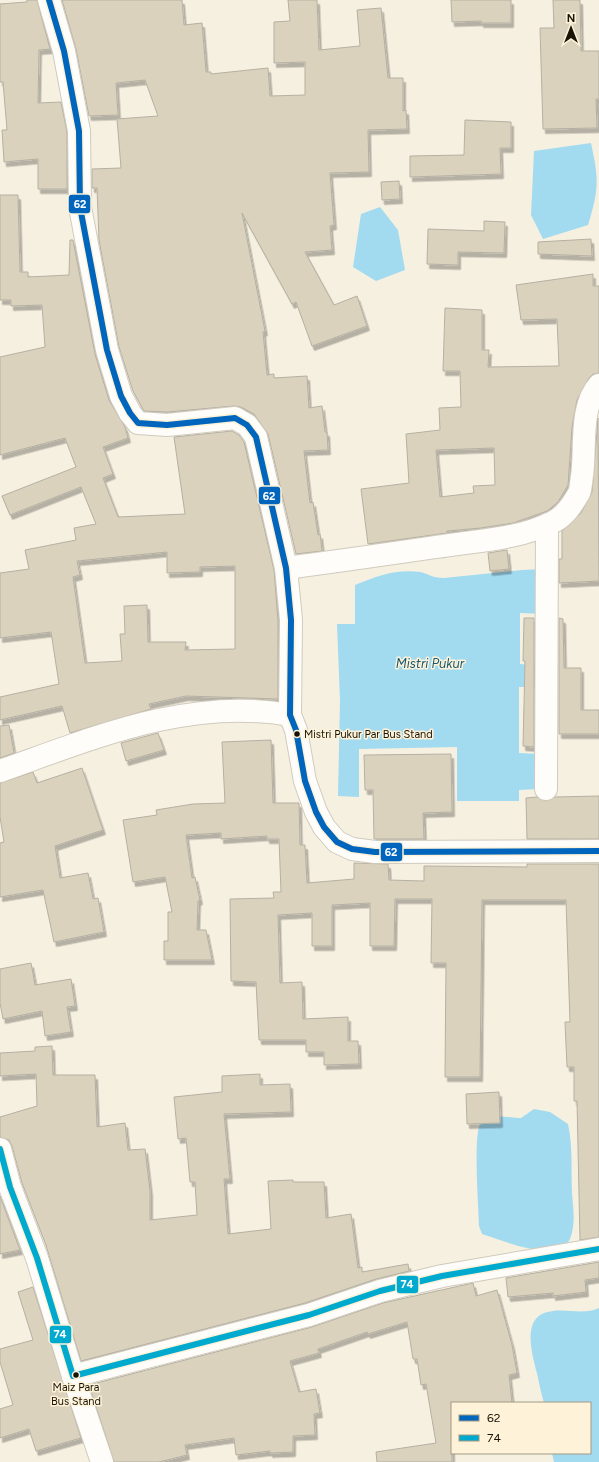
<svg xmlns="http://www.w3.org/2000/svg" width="599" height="1462" font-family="Figtree,sans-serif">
	<defs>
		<filter id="shadow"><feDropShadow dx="2.5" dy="4.5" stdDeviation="0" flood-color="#0004"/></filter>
	</defs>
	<rect width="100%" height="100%" fill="#f6f0e0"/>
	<g fill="#a2daf0">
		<path d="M591 143C599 181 599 188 588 225L543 239 531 215 534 151Z"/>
		<polygon points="380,207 398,230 405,270 376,281 353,267 361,214"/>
		<path d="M543 569 544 614 520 613V664L541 666V687H519V753L539 754 538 789 519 790V801H457V747L359 749V797L338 796 340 701 337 624H355V585C377 576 396 569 420 572 429 574 432 578 444 578L522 570Z"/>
		<path d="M534 1109 550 1112 568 1124C573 1147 571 1170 572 1193 573 1208 576 1224 570 1239 557 1265 500 1239 482 1234L479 1226C479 1209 472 1129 482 1121 492 1113 510 1118 521 1118Z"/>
		<path d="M599 1308V1462H554L552 1453H590V1403H544C541 1393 539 1383 537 1373 532 1352 520 1314 553 1311 568 1309 584 1315 599 1308Z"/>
	</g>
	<g fill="#dad2bd" stroke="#b5b0a3" fill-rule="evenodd" filter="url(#shadow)">
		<polygon points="27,0 37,0 50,49 39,50 38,103 61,102 67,132 67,189 38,189 38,159 4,162 2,130 7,130 3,82 0,82 0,4 27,2"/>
		<polygon points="62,0 182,0 184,25 202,23 206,72 211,72 211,74 268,68 270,96 305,95 305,62 274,63 274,22 290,21 288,0 317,0 319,50 360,46 357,10 381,8 388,78 403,78 403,111 406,110 407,129 368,130 369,172 330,173 334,225 330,226 332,250 305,252 334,305 357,296 367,326 312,346 296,302 292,304 242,213 265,331 263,332 267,375 274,374 274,378 307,376 309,408 322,406 325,432 327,432 328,450 304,451 310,503 313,502 318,535 320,534 322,551 296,554 268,434 254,414 241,407 234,406 167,412 144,411 133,391 119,347 99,240 97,188 92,188 92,169 121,168 117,119 158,116 145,80 116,83 118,115 89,116 76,49"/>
		<polygon points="451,0 511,0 511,23 481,23 481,21 452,22"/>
		<polygon points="553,0 580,0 581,51 599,51 599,99 596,99 597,128 543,129 540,28 554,28"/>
		<polygon points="465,120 511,122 511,148 500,148 501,174 410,177 410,156 464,155"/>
		<polygon points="399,181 400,199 382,200 381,182"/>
		<path d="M0 195H18L20 272H28V277L69 275 70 240H73L95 354 109 400 125 427 128 438 103 447 113 474 103 478 118 517 185 514 174 437 232 431 239 435 244 442 274 570 278 621V699L186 696 149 704 151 709 70 733 62 706 0 720V697L59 684 51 632 0 638V573L29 569 25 550 76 540 74 528 96 524 81 487 10 515 2 496 76 467 65 438 0 455V357L45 347 42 305 11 306V300H0ZM167 552V573L200 572V567L235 566V649L185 650 186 642H148L147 605 124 606 125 634H120L122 661 85 663 73 577 80 575 77 561Z"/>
		<polygon points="484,221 505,222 504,253 458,252 458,265 427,264 428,229 484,231"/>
		<polygon points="591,239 592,256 538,254 538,242"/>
		<path d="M593 274V286H599V373L593 374 589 378 577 400 572 427 568 485 558 502 547 511 513 523 481 528 447 531V533L368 544 361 489 409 483 406 434 440 430 439 408 461 407 460 371H443L445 308 482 310V350H489L488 367 559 366 557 319 521 320 516 285ZM494 448 495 485 473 486 474 493 440 497 436 450Z"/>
		<polygon points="598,418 599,581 559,583 559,559 562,559 562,531 581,513 592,492"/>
		<polygon points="507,550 509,569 490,571 488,553"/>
		<polygon points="524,618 534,618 534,747 523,746 525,661 523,661"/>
		<polygon points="559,618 563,619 564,668 581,668 581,710 599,710 599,734 559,734"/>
		<polygon points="9,725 14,753 0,758 0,726"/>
		<polygon points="158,733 164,750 126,761 121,743"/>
		<polygon points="271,740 273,803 299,803 300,845 305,845 307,883 354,879 354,863 388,864 389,880 424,881 424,866 527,867 527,864 599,864 599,1237 580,1240 577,1101 574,1101 574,1067 567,1067 565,1022 570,1022 566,900 482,900 480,1077 445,1077 446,963 431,963 432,899 395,899 394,946 370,946 370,903 332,905 332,946 312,946 312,913 278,915 280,983 302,982 303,1019 348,1017 348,1041 358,1041 359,1064 324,1065 324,1052 306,1052 306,1040 259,1040 256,982 231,981 230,899 274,898 273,892 281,892 279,839 267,839 267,836 221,839 221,833 186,835 192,878 195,877 200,900 198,901 197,930 206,930 212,960 164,960 164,941 168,941 168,912 172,912 165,877 133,882 123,820 157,815 156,810 193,804 225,803 222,742"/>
		<polygon points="451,754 452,812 423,813 424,839 374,839 373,790 365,790 364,755"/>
		<polygon points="82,768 103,830 55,846 60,878 88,873 93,899 98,898 104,932 54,942 43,890 0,897 0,843 4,842 0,817 0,783 33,772 37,783"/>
		<polygon points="599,796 599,839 527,839 526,798 537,797 546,801 555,797"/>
		<polygon points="31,963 35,985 71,979 75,1006 67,1007 71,1032 45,1036 42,1011 3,1019 0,1003 0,969"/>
		<polygon points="52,1046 53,1075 95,1075 97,1127 125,1123 128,1150 145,1149 150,1191 150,1220 197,1215 195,1182 190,1182 186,1138 178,1139 174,1097 222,1092 222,1076 260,1074 260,1085 290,1084 291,1112 224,1114 230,1179 224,1179 228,1234 271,1229 268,1181 293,1180 293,1182 324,1182 326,1218 351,1214 358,1268 362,1267 362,1272 408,1264 409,1271 376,1279 305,1303 81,1361 46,1245 22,1183 12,1146 9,1140 0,1137 0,1117 37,1106 36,1074 0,1076 0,1053 35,1051 35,1047"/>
		<polygon points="499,1092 500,1123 467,1124 466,1094"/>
		<polygon points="0,1196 20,1250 0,1254"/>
		<polygon points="599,1262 599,1278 585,1280 586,1292 553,1296 553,1293 508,1297 506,1278"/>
		<polygon points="473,1283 476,1296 497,1290 512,1345 517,1373 509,1375 512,1403 452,1403 452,1462 377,1462 376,1452 436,1443 426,1384 421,1385 417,1359 413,1359 407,1322 368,1334 367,1332 318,1349 319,1353 290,1361 299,1392 316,1389 320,1413 314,1414 315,1435 293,1436 293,1452 270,1453 270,1451 236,1455 234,1438 185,1445 187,1455 159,1462 114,1462 89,1385 312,1327 383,1303"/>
		<polygon points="33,1287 81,1438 36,1451 29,1429 0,1438 0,1409 13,1405 0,1362 0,1349 33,1340 18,1292"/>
	</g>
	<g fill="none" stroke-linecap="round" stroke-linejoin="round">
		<defs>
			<g id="minor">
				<polyline points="49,0 64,51 79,131 80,207 107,350 121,396 130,413 138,423 167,425 235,418 247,425 256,437 286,568 291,620 290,715 296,730 305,781 316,812 324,827 337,842 352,849 375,852 599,851"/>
				<path d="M286 568C341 561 395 553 450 545 485 540 521 538 553 522 565 516 572 505 579 493 581 488 581 481 582 476 586 449 579 407 599 385"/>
				<path d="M0 771C94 738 189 697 290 715"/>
				<polyline points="546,789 547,525"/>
				<polyline points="0,1149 10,1187 37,1258 73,1376 309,1315 380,1291 442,1276 599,1249"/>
				<polyline points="73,1376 102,1462"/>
			</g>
		</defs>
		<use href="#minor" stroke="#d0cbbe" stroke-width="24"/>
		<use href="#minor" stroke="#fefdfa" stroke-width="22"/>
		<defs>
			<polyline id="bus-1" points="49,0 64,51 79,131 80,207 107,350 121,396 130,413 138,423 167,425 235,418 247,425 256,437 286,568 291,620 290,715 296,730 305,781 316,812 324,827 337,842 352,849 375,852 599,851"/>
			<polyline id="bus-2" points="0,1149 10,1187 37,1258 73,1376 309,1315 380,1291 442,1276 599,1249"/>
		</defs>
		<use href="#bus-1" stroke="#fef3d8" stroke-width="9"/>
		<use href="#bus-2" stroke="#fef3d8" stroke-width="9"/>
		<use href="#bus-1" stroke="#0065bd" stroke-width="6"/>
		<use href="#bus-2" stroke="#00a9ce" stroke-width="6"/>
	</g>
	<g fill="#181307" stroke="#fef3d8" stroke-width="1.5">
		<circle cx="297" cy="734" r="3.5"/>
		<circle cx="76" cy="1375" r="3.5"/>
	</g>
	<g text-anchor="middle" stroke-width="3" stroke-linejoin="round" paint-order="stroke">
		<g font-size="11" fill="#181307" stroke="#fef3d8" text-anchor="start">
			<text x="304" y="738">Mistri Pukur Par Bus Stand</text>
			<text x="76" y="1391" text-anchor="middle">Maiz Para<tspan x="76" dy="14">Bus Stand</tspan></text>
		</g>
		<g font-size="13" font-style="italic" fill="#185873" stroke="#fef3d8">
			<text x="430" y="668">Mistri Pukur</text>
		</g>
	</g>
	<g stroke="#fef3d8" stroke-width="1.5">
		<rect x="68" y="194" width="23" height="20" rx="4" fill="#0065bd"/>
		<rect x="258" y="486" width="23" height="19" rx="4" fill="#0065bd"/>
		<rect x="380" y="842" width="23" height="20" rx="4" fill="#0065bd"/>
		<rect x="396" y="1275" width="23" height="19" rx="4" fill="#00a9ce"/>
		<rect x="49" y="1325" width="23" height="19" rx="4" fill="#00a9ce"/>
	</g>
	<g font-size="11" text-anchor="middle" font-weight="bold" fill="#fff">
		<text x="80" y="208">62</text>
		<text x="269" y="500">62</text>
		<text x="391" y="856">62</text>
		<text x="407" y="1288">74</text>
		<text x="60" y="1338">74</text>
	</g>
	<rect x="451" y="1402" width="140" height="52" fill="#fef3d8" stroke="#a29984"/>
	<rect x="459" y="1415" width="20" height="6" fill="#0065bd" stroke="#a29984"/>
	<text x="487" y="1422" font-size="12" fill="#181307">62</text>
	<rect x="459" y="1435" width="20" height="6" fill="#00a9ce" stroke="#a29984"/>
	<text x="487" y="1442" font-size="12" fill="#181307">74</text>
	<g transform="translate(571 28)" stroke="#fef3d8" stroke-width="3" paint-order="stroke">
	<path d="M0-3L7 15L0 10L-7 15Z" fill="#181307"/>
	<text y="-6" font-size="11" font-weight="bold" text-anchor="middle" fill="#181307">N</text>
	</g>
</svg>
